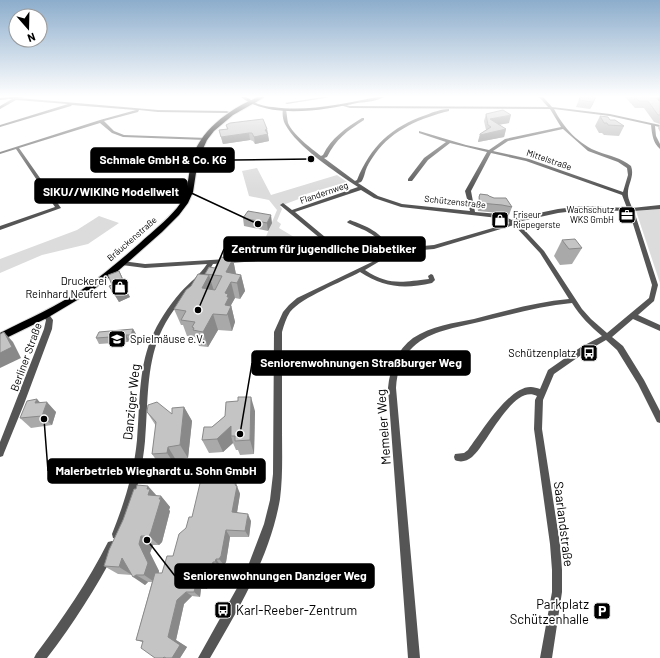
<svg xmlns="http://www.w3.org/2000/svg" width="660" height="658" font-family="Barlow,sans-serif">
	<rect width="100%" height="100%" fill="#fff"/>
	<g fill="#dcdcdc">
		<polygon points="257,168 271,195 337,175 347,182 306,194 307,196 280,206 282,209 277,221 281,224 279,228 294,237 289,239 289,245 282,245 265,239 277,210 269,200 249,196 242,171"/>
		<polygon points="660,209 660,283 636,211"/>
		<polygon points="99,216 119,223 88,244 42,255 0,273 0,259 77,230"/>
	</g>
	<g fill="none" stroke-linecap="round" stroke-linejoin="round">
		<defs>
			<path id="primary" d="M258 97H265L233 115 214 131 207 140 198 160 193 192 188 203 179 215 162 232 119 270 89 293 47 318 0 341V333C28 319 57 306 83 289 103 275 122 259 140 243 152 232 166 221 177 208 188 195 188 178 191 162 199 130 230 109 258 97Z"/>
		</defs>
		<use href="#primary" stroke="#dbdbdb" stroke-width="2"/>
		<g fill="#555" fill-rule="evenodd">
			<polygon points="7,97 158,110 227,111 229,112 227,113 158,112 139,110 138,112 104,121 114,131 124,135 208,138 208,139 206,140 123,137 112,133 100,123 19,148 61,208 0,230 0,226 55,207 16,149 0,154 0,152 100,120 136,110 72,105 71,106 0,127 0,125 68,104 16,100 0,109 0,106 12,99 6,99 5,98"/>
			<polygon points="323,97 331,97 287,104 285,103"/>
			<path d="M539 97H543L552 107 610 114 660 125V127L655 126 656 136 660 144V149C653 143 652 134 651 125L610 116 554 109C563 127 579 145 599 152 610 156 621 158 631 166 635 177 627 185 628 195 628 199 631 204 632 208L660 205V209L634 211 658 285 654 301 638 315 660 325V331L633 319 612 337 623 346 644 380 660 411V423L657 422 638 384 617 350 606 340 587 351 554 374 543 400 542 429 560 544 562 570V592L552 658H540L552 592V570L550 544 534 429 535 400 537 396C513 383 487 445 472 457 467 461 461 463 455 460L454 457 455 454 464 453 468 450C480 434 509 386 531 387 534 387 537 388 540 389L548 370 581 347 602 336C590 326 580 316 572 303 540 306 509 315 479 322 456 328 431 330 413 347 401 358 397 372 396 388L420 658H408L388 388C390 368 397 350 413 338 431 326 454 323 474 319 505 311 536 302 569 299L540 253 514 225 434 249 386 253 380 261 365 270C389 286 402 282 429 279L428 276 431 274 433 275 435 280 432 283C405 289 384 288 360 272 342 282 302 297 290 312 286 318 284 325 282 332 282 365 282 397 282 430 282 453 283 476 280 499 270 557 239 608 210 658H198L237 588 248 566 264 524 270 500 273 474 274 332 283 312 289 305 297 298 372 262 380 253 213 264C207 275 196 284 187 293 175 307 163 324 157 342 146 374 148 408 145 441 142 474 133 507 121 538L117 539 113 538 112 534C124 504 134 473 137 440 140 406 138 371 151 339 158 322 168 307 180 293 189 283 200 275 207 264L145 268 122 265 119 263 122 261 145 264 329 253 327 244 280 205 283 203 292 210 358 187C337 173 297 147 285 124 283 120 282 114 283 109L286 110C287 114 287 119 288 123 293 135 311 148 321 156L323 155C331 138 346 128 362 118H364V120C347 131 336 139 327 157L324 158 355 181 357 180C371 146 391 127 426 115 433 112 442 109 449 109V111C421 118 393 129 375 154 372 158 369 163 367 167 365 171 364 179 361 182 360 182 359 183 358 183L378 196 402 204 470 211 465 191 487 152 450 143 428 160 412 181H408V179L424 158 446 142 419 133V131L466 145 489 150 505 139 561 127 550 109 350 108 340 105 342 104 350 106 548 107ZM563 129 588 151 618 162 627 168 628 175 623 192 529 159 493 151 508 141ZM491 153 526 161 622 195 627 208 583 206 558 209 515 218 512 220 499 214 475 212 471 191ZM361 190 374 198 401 207 498 218 510 223 434 245 390 249C382 232 366 226 350 220L347 222 348 223C363 230 377 233 384 249L335 252 334 246 331 242 295 212ZM583 210 629 211 652 285 649 298 607 333 591 319 582 309 544 251 517 222 558 213Z"/>
			<polygon points="44,313 48,313 53,320 52,329 24,404 4,453 3,456 0,457 0,442 44,329 46,320 43,315"/>
			<path d="M112 541 116 542 117 546 116 550C96 588 73 624 47 658H34L36 654C63 618 88 582 108 542Z"/>
		</g>
		<polygon fill="#555" fill-rule="evenodd" points="656,97 660,97 660,101 659,101"/>
		<g fill="#222" fill-rule="evenodd">
			<polygon points="12,97 26,97 0,100 0,98"/>
			<path d="M241 97C248 96 251 101 258 104 262 105 268 107 273 107 307 112 343 104 377 97H384C377 101 366 102 357 103 324 110 270 120 241 97Z"/>
		</g>
		<use href="#primary" fill="#000" fill-rule="evenodd"/>
	</g>
	<g fill="#a9a9a9">
		<polygon points="580,97 594,97 593,104 590,109 576,107"/>
		<polygon points="625,97 650,97 651,98 660,102 660,132 658,128 660,124 654,122 644,108 635,108"/>
		<polygon points="486,114 509,123 498,125 506,129 504,137 478,142 478,141 480,134 486,130 484,121"/>
		<polygon points="600,116 610,120 624,126 619,136 604,135 602,133 599,133 595,126"/>
		<polygon points="226,125 267,129 269,141 255,144 253,141 250,140 223,144 219,130 227,129"/>
		<polygon points="480,194 489,196 512,207 509,215 499,213 478,211 477,205"/>
		<polygon points="243,218 272,223 268,231 244,226"/>
		<polygon points="562,240 582,248 572,264 560,265 554,256"/>
		<polygon points="233,259 236,274 241,275 245,291 240,299 235,298 231,305 235,322 232,331 218,330 208,347 199,346 195,337 187,336 183,325 181,325 174,309 205,275 205,274 215,268"/>
		<polygon points="119,271 124,281 127,289 126,290 130,297 119,302 109,286 112,285"/>
		<polygon points="133,329 136,334 134,340 129,340 128,342 99,344 96,338"/>
		<polygon points="40,403 56,412 52,425 31,428 20,418"/>
		<polygon points="184,407 192,421 188,458 176,460 176,466 161,467 152,454 156,426 147,412 172,414"/>
		<polygon points="255,411 254,454 240,455 238,450 236,450 233,443 223,452 209,453 202,440 212,427 225,416"/>
		<polygon points="228,476 228,479 229,482 239,491 240,494 237,512 251,521 249,537 230,537 226,562 224,565 220,565 220,567 218,567 215,577 210,577 207,589 201,589 200,597 192,596 184,604 176,640 187,647 180,658 155,658 142,642 136,640 152,582 148,582 145,585 132,575 118,574 104,566 123,520 157,496 161,496 170,507 169,510 170,511 162,542 159,545 153,545 150,553 159,571 159,573 162,573 173,556 192,517"/>
	</g>
	<g fill="#898989">
		<polygon points="596,97 593,104 590,109 593,102"/>
		<polygon points="511,115 509,123 490,126 490,119"/>
		<polygon points="267,129 269,141 255,144 254,137 265,130"/>
		<polygon points="506,129 504,137 478,142 480,135"/>
		<polygon points="249,133 250,140 223,144 221,137"/>
		<polygon points="271,215 272,223 268,231 267,223"/>
		<polygon points="233,259 236,275 231,282 235,298 231,305 235,322 232,331 225,305 225,293 226,272"/>
		<polygon points="119,271 124,281 127,289 126,290 130,297 119,302 113,292 119,279"/>
		<polygon points="209,275 214,291 202,288"/>
		<polygon points="241,275 245,291 240,299 237,283"/>
		<polygon points="213,314 218,330 208,347 203,332"/>
		<polygon points="133,329 136,334 134,340 131,335"/>
		<polygon points="4,332 13,342 21,358 0,368 0,353"/>
		<polygon points="126,335 129,340 128,342 125,336"/>
		<polygon points="251,397 255,411 254,454 250,440"/>
		<polygon points="37,399 45,408 47,402 56,412 52,425 42,416 35,403"/>
		<polygon points="184,407 192,421 188,458 180,445"/>
		<polygon points="231,426 231,436 233,443 223,452 217,439"/>
		<polygon points="168,447 176,460 176,466 167,453"/>
		<polygon points="225,468 228,476 228,479 230,484 225,482 223,476"/>
		<polygon points="236,483 240,494 236,519 232,512"/>
		<polygon points="148,486 158,497 148,495 147,489"/>
		<polygon points="161,496 170,507 169,510 170,511 162,542 159,545 149,536"/>
		<polygon points="248,514 251,521 249,537 245,531"/>
		<polygon points="226,530 230,537 226,562 224,565 219,559"/>
		<polygon points="141,536 153,545 150,553 159,571 156,583 144,575 139,544"/>
		<polygon points="122,558 132,575 119,567"/>
		<polygon points="216,559 220,565 220,567 215,562"/>
		<polygon points="213,562 218,567 215,577 210,572"/>
		<polygon points="204,572 210,577 207,589 201,585"/>
		<polygon points="136,575 148,582 145,585 133,577"/>
		<polygon points="196,584 201,589 200,597 194,592"/>
		<polygon points="186,592 192,596 184,604 176,640 187,647 180,658 172,658 168,637 177,600"/>
	</g>
	<g fill="#c4c4c4" stroke="#898989">
		<polygon points="580,97 596,97 593,102 579,100"/>
		<polygon points="635,97 650,97 651,98 656,98 660,102 660,115 658,115 648,101 639,101"/>
		<polygon points="503,110 511,115 490,119 506,129 480,135 480,134 491,127 488,125 486,114"/>
		<polygon points="600,116 608,117 610,120 615,120 624,126 608,125 607,123 604,123"/>
		<polygon points="263,119 267,129 265,130 268,134 254,137 252,133 249,133 221,137 219,130 228,129 226,125 230,123"/>
		<polygon points="480,194 488,195 489,196 494,198 506,198 512,207 502,205 480,203 479,197"/>
		<polygon points="248,211 271,215 267,223 243,218"/>
		<polygon points="575,239 582,248 569,249 562,240"/>
		<polygon points="221,257 233,259 226,272 241,275 237,283 231,282 225,293 228,294 227,297 229,297 225,305 231,306 227,315 213,314 203,332 193,330 194,328 192,327 195,322 181,320 186,311 174,309 186,290 191,286 198,274 209,275 202,288 215,290 222,276 205,274 209,267 215,268"/>
		<polygon points="119,271 122,278 119,279 125,287 113,292 109,286 112,285 108,275"/>
		<polygon points="133,329 131,335 126,335 125,336 96,338 99,332"/>
		<polygon points="4,332 12,347 0,353 0,334"/>
		<polygon points="238,397 251,397 250,440 235,441 235,436 231,436 231,426 217,439 202,440 204,427 212,427 225,416 226,402 238,401"/>
		<polygon points="37,399 35,403 47,402 42,416 20,418 27,401"/>
		<polygon points="157,402 172,414 172,408 184,407 180,445 168,447 167,453 152,454 156,422 147,412 148,405"/>
		<polygon points="212,467 225,468 223,476 226,476 225,482 236,483 235,485 237,486 232,512 248,514 245,531 226,530 221,556 219,559 216,559 215,562 213,562 210,572 204,572 201,585 196,584 194,592 186,592 177,600 168,637 180,645 172,658 166,658 164,657 163,658 155,658 141,648 143,641 136,640 155,573 162,573 167,556 173,556 179,534 186,528 189,517 192,517 202,475"/>
		<polygon points="137,485 148,486 147,489 150,489 148,495 161,496 159,499 161,499 151,532 149,536 141,536 139,544 148,563 144,575 136,575 133,577 122,558 119,567 104,566 109,550 123,520 134,489 136,489"/>
	</g>
	<linearGradient id="sky" x2="0" y2="1"><stop stop-color="#8cadcc"/><stop offset="0.51" stop-color="#fff"/><stop offset="1" stop-color="#fff" stop-opacity="0"/></linearGradient>
	<rect width="660" height="189" fill="url(#sky)"/>
	<defs>
		<symbol id="office-square" viewBox="-11 -11 22 22"><rect x="-9" y="-9" width="18" height="18" rx="4" fill="#000" stroke="#fff"/><path d="M-6-3h4V-5.5h4V-3h4V5H-6ZM-1-4.5V-3h2v-1.5ZM-6 0V1H6V0Z" fill="#fff"/></symbol>
		<symbol id="shop-square" viewBox="-11 -11 22 22"><rect x="-9" y="-9" width="18" height="18" rx="4" fill="#000" stroke="#fff"/><path d="M-5-2.5h2.3a2.7 3.5 0 0 1 5.4 0H5L5.5 6h-11ZM-1.5-2.5h3a1.5 2.3 0 0 0-3 0Z" fill="#fff"/></symbol>
		<symbol id="school-square" viewBox="-11 -11 22 22"><rect x="-9" y="-9" width="18" height="18" rx="4" fill="#000" stroke="#fff"/><path d="M0-5L7-2L0 1L-7-2ZM-4 1L0 2.5L4 1V4Q0 6-4 4Z" fill="#fff"/></symbol>
		<symbol id="bus-square" viewBox="-11 -11 22 22"><rect x="-9" y="-9" width="18" height="18" rx="4" fill="#000" stroke="#fff"/><path d="M-5-6H5V4H4V6H2V4H-2V6H-4V4H-5ZM-3.5-4V0h7V-4ZM-3.5 1.2v1.5H-2V1.2ZM2 1.2v1.5H3.5V1.2Z" fill="#fff"/></symbol>
		<symbol id="parking-square" viewBox="-11 -11 22 22"><rect x="-9" y="-9" width="18" height="18" rx="4" fill="#000" stroke="#fff"/><path d="M-3.5-5.5H1a3.5 3.5 0 0 1 0 7H-1V5.5H-3.5ZM-1-3.4V-.6H.8a1.4 1.4 0 0 0 0-2.8Z" fill="#fff"/></symbol>
	</defs>
	<g fill-rule="evenodd">
		<use href="#office-square" x="617" y="205" width="20" height="20"/>
		<use href="#shop-square" x="490" y="210" width="20" height="20"/>
		<use href="#shop-square" x="110" y="277" width="20" height="20"/>
		<use href="#school-square" x="107" y="329" width="20" height="20"/>
		<use href="#bus-square" x="579" y="343" width="20" height="20"/>
		<use href="#bus-square" x="213" y="600" width="20" height="20"/>
		<use href="#parking-square" x="592" y="601" width="20" height="20"/>
	</g>
	<g text-anchor="middle" stroke-width="3.5" stroke-linejoin="round" paint-order="stroke">
		<g font-size="9" fill="#000" stroke="#fff">
			<text transform="translate(549 160) rotate(19)" y="3">Mittelstraße</text>
			<text transform="translate(324 193) rotate(-19)" y="3">Flandernweg</text>
			<text transform="translate(455 202) rotate(6)" y="3">Schützenstraße</text>
			<text transform="translate(132 239) rotate(-41)" y="3">Bräuckenstraße</text>
		</g>
		<g font-size="9" fill="#000" stroke="#fff" text-anchor="end">
			<text x="614" y="213">Wachschutz<tspan x="614" dy="10">WKS GmbH</tspan></text>
			<text x="513" y="218" text-anchor="start">Friseur<tspan x="513" dy="10">Riepegerste</tspan></text>
		</g>
		<g font-size="11" fill="#000" stroke="#fff" text-anchor="end">
			<text x="107" y="285">Druckerei<tspan x="107" dy="13">Reinhard Neufert</tspan></text>
			<text x="130" y="343" text-anchor="start">Spielmäuse e.V.</text>
			<text x="576" y="357">Schützenplatz</text>
		</g>
		<g font-size="11" fill="#000" stroke="#fff">
			<text transform="translate(26 357) rotate(-70)" y="4">Berliner Straße</text>
		</g>
		<g font-size="13" fill="#000" stroke="#fff">
			<text transform="translate(131 402) rotate(-84)" y="5">Danziger Weg</text>
			<text transform="translate(383 427) rotate(-94)" y="5">Memeler Weg</text>
			<text transform="translate(564 524) rotate(83)" y="5">Saarlandstraße</text>
		</g>
		<g font-size="13" fill="#000" stroke="#fff" text-anchor="end">
			<text x="589" y="609">Parkplatz<tspan x="589" dy="15">Schützenhalle</tspan></text>
			<text x="236" y="615" text-anchor="start">Karl-Reeber-Zentrum</text>
		</g>
	</g>
	<path fill="none" stroke="#000" stroke-width="1.5" d="M311 159L234 160M258 224L187 191M198 310L224 249M240 434L252 363M44 419L48 471M147 540L175 576"/>
	<g fill="#000" stroke="#fff" stroke-width="1.5">
		<circle cx="311" cy="159" r="4"/>
		<circle cx="258" cy="224" r="4"/>
		<circle cx="198" cy="310" r="4"/>
		<circle cx="240" cy="434" r="4"/>
		<circle cx="44" cy="419" r="4"/>
		<circle cx="147" cy="540" r="4"/>
	</g>
	<g fill="#000" stroke="#000" stroke-width="1.5">
		<rect x="91" y="148" width="143" height="24" rx="4"/>
		<rect x="35" y="179" width="152" height="24" rx="4"/>
		<rect x="224" y="237" width="201" height="24" rx="4"/>
		<rect x="252" y="351" width="218" height="24" rx="4"/>
		<rect x="48" y="459" width="217" height="24" rx="4"/>
		<rect x="175" y="564" width="199" height="24" rx="4"/>
	</g>
	<g font-size="12" text-anchor="middle" font-weight="bold" fill="#fff">
		<text x="163" y="164">Schmale GmbH &amp; Co. KG</text>
		<text x="111" y="196">SIKU//WIKING Modellwelt</text>
		<text x="324" y="253">Zentrum für jugendliche Diabetiker</text>
		<text x="361" y="367">Seniorenwohnungen Straßburger Weg</text>
		<text x="156" y="475">Malerbetrieb Wieghardt u. Sohn GmbH</text>
		<text x="275" y="580">Seniorenwohnungen Danziger Weg</text>
	</g>
	<g transform="translate(28 28) rotate(160)"><circle r="19" fill="#ffffff" stroke="#999999"/>
	<path d="M0-3L7 15L0 10L-7 15Z" fill="#000000"/>
	<text y="-6" font-size="11" font-weight="bold" text-anchor="middle" fill="#000000">N</text>
	</g>
</svg>
